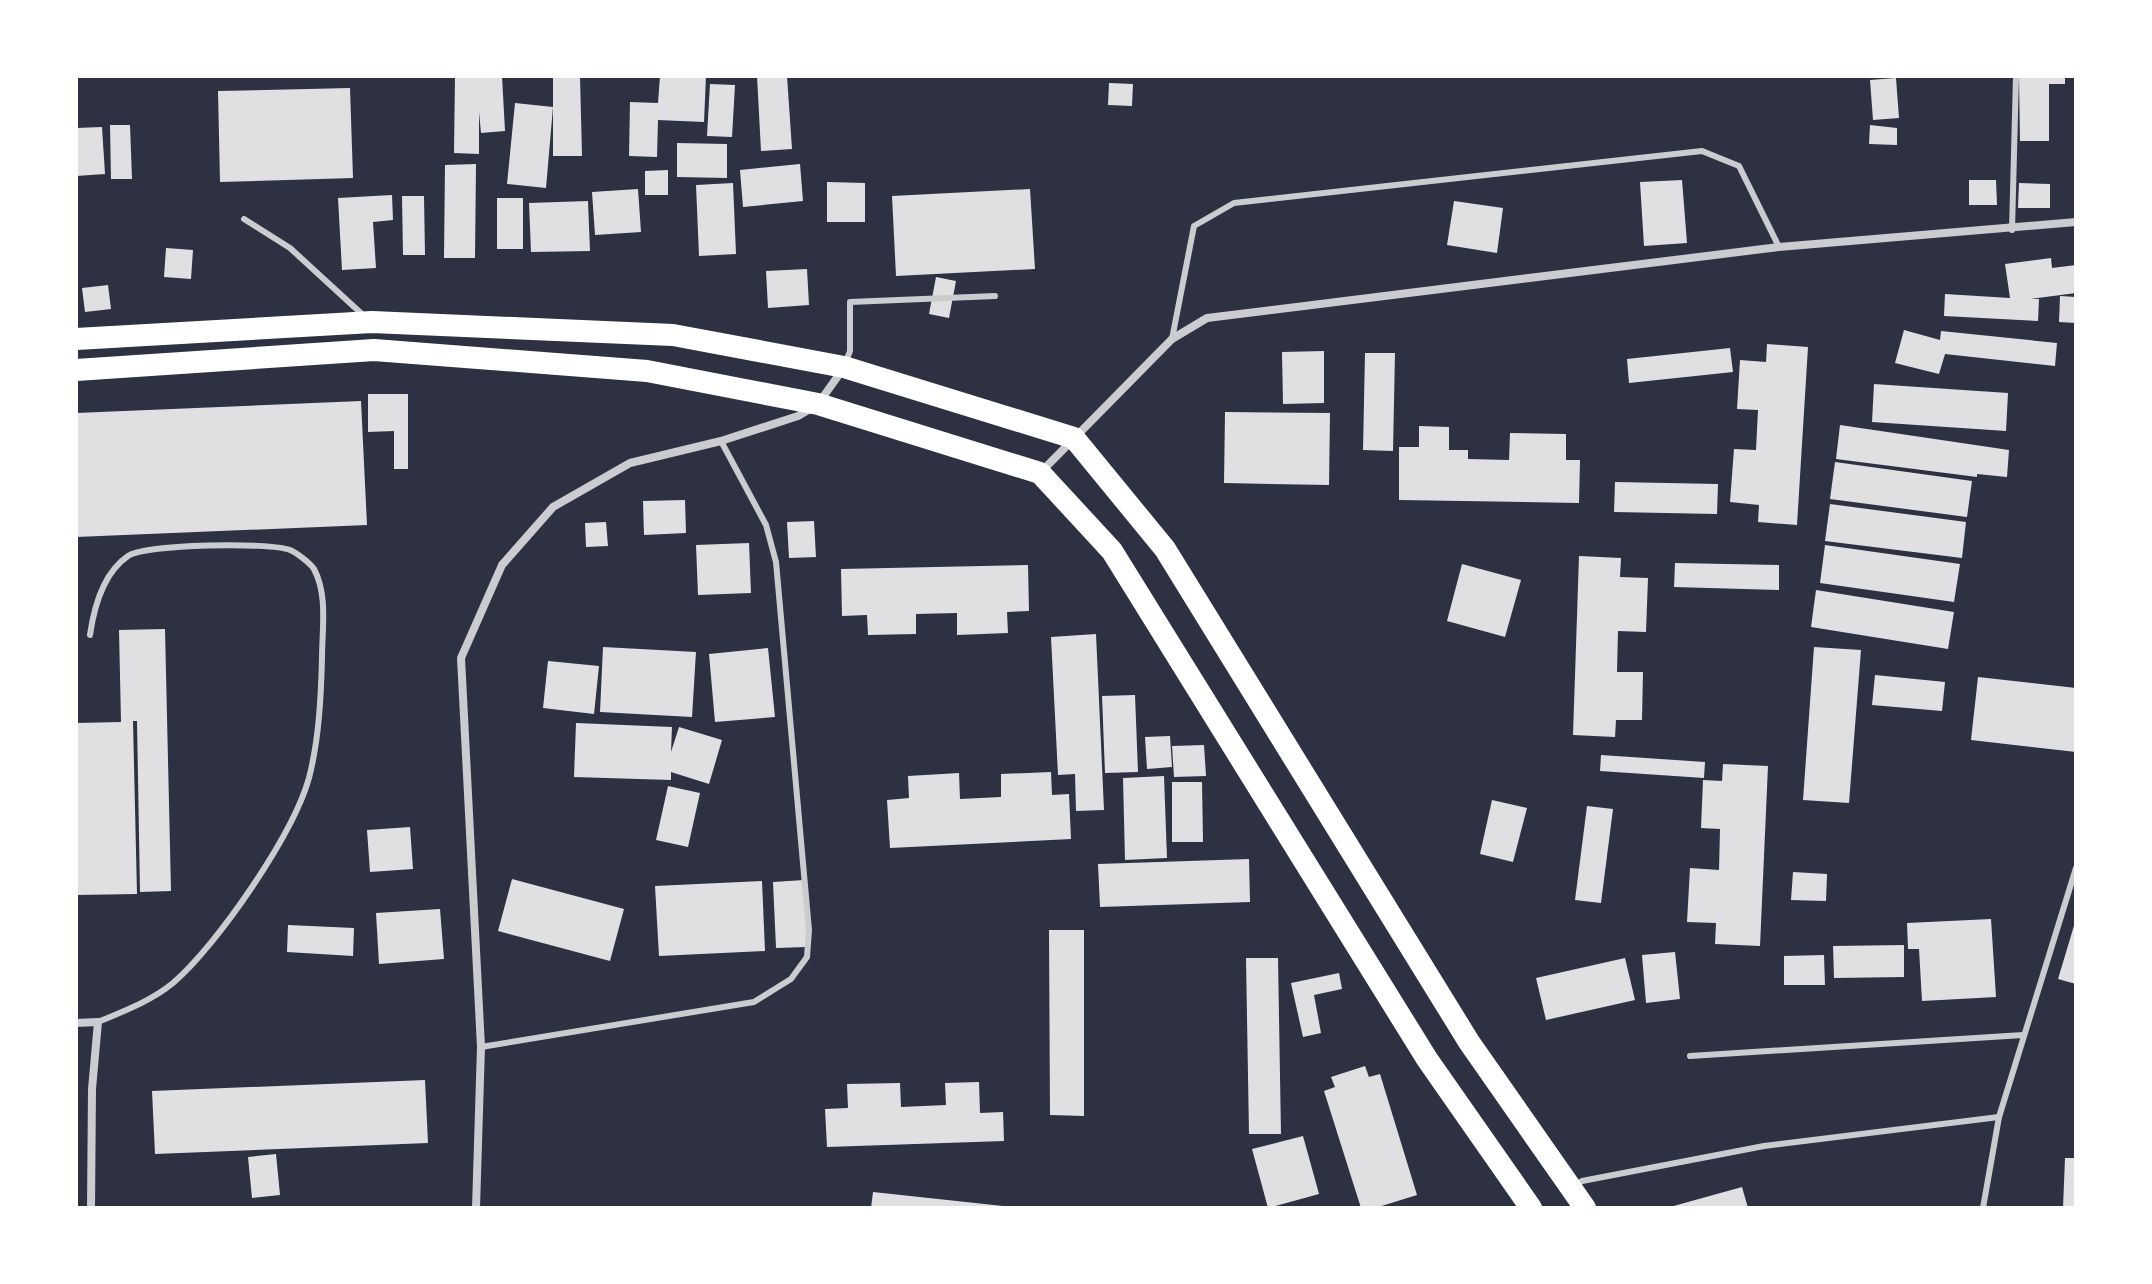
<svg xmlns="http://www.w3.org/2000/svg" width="2152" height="1284" font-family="'DejaVu Sans',sans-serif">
	<rect width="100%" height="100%" fill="#2d3142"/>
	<g fill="#e0e0e3">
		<polygon points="455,76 502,76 505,131 481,133 479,112 479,154 454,153"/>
		<polygon points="553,76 580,76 582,156 553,156"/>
		<polygon points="660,76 706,76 704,122 658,120 657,157 629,156 630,102 658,103"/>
		<polygon points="757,76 787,76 792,149 761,151"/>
		<polygon points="2019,76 2065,76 2065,84 2049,84 2049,141 2020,141"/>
		<polygon points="1896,78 1899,118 1873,120 1870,80"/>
		<polygon points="1109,83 1133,84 1132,106 1108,105"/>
		<polygon points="710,84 735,85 732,137 707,136"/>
		<polygon points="350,88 353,178 220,182 218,91"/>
		<polygon points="515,103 553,107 546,188 507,184"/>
		<polygon points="110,125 130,125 132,179 111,179"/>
		<polygon points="1870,125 1897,128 1897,145 1869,144"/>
		<polygon points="102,127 105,174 76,176 76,128"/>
		<polygon points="677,143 727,144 727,178 677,177"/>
		<polygon points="476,164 475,258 444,258 445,165"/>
		<polygon points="800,164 803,201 743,207 740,170"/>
		<polygon points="668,170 668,195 645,195 645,171"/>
		<polygon points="1682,180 1687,243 1644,246 1640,182"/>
		<polygon points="1969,180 1996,180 1997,205 1969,205"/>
		<polygon points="827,182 865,183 865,222 827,222"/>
		<polygon points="733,183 736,254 699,256 696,185"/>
		<polygon points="2019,183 2050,184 2050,208 2018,208"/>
		<polygon points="638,189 641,232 595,235 592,192"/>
		<polygon points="1030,189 1035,269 896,276 892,196"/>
		<polygon points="392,195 393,220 373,222 376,268 342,270 338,198"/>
		<polygon points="402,196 424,196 425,255 403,255"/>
		<rect x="497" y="198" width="26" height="51"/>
		<polygon points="588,201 590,251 531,252 529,203"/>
		<polygon points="1454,201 1503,208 1497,253 1447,245"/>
		<polygon points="166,248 193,250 191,279 164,277"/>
		<polygon points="2051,258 2052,268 2076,265 2076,293 2031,299 2039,299 2038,321 1944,316 1945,294 2010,298 2005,264"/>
		<polygon points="807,269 809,305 768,308 766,271"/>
		<polygon points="936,277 956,281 949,318 929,314"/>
		<polygon points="108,285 111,309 85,312 82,288"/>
		<polygon points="2060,296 2076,297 2076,323 2059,322"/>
		<polygon points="1904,330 1940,340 1941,331 2057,343 2055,366 1945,354 1939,374 1895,363"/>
		<polygon points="1767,344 1808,347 1797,525 1758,522 1759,505 1730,502 1734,449 1756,450 1758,410 1737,409 1740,360 1766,362"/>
		<polygon points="1730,348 1733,372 1629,383 1627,359"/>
		<polygon points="1324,351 1324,403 1283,404 1282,352"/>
		<polygon points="1365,353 1395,353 1393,451 1363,450"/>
		<polygon points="1874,384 2008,393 2006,431 1872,422"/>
		<polygon points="368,394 408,394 408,469 394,469 394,431 368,432"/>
		<polygon points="361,401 367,525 76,537 76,413"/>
		<polygon points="1225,412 1330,413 1329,485 1224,483"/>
		<polygon points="1840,425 2009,450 2007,477 1977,474 1977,477 1836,459"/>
		<polygon points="1419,426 1449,427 1449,450 1468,450 1468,459 1509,460 1510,433 1566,434 1566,460 1580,460 1579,503 1399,500 1399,447 1419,447"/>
		<polygon points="1835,462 1972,481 1967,517 1830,499"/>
		<polygon points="1615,482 1718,484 1717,514 1614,512"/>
		<polygon points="685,500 686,533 644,535 643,501"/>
		<polygon points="1830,504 1966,522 1962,558 1825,541"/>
		<polygon points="814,521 816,557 789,558 787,522"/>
		<polygon points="606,522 608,546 586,547 585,523"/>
		<polygon points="749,543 751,593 698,595 696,545"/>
		<polygon points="1825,545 1960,564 1954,602 1820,583"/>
		<polygon points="1579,556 1621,558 1620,577 1648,578 1646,632 1618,631 1617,672 1643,672 1642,720 1616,720 1615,737 1573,735"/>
		<polygon points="1675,563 1779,565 1779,590 1674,587"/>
		<polygon points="1462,564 1521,580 1505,637 1447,621"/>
		<polygon points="1028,565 1029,611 1007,612 1008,633 957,635 957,613 916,614 916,634 868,635 867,615 842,616 841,569"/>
		<polygon points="1816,590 1954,612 1948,649 1811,627"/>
		<polygon points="165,629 171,891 140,892 137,721 133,721 137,894 76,895 76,723 121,722 119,630"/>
		<polygon points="1096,634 1104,810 1076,811 1075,774 1058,775 1051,637"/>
		<polygon points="603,647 696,652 692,717 600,712"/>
		<polygon points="1814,647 1861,650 1849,803 1803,800"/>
		<polygon points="768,648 775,717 715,722 709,654"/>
		<polygon points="548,661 599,666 594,714 543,708"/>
		<polygon points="1875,675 1945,682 1942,711 1872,705"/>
		<polygon points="1978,677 2076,688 2076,752 1971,740"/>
		<polygon points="1135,695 1138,772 1105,773 1102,696"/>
		<polygon points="576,723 672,727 671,752 679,727 722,740 709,784 671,772 671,780 574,777"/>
		<polygon points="1170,736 1172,767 1147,769 1145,737"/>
		<polygon points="1204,745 1206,776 1174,777 1172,746"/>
		<polygon points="1601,755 1705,762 1704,778 1600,771"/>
		<polygon points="1723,764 1768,766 1760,946 1715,944 1716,923 1687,922 1690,868 1719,870 1720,829 1701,828 1703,780 1722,781"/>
		<polygon points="1051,772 1052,795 1069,794 1071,839 890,848 887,800 909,798 908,776 959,773 960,799 1001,797 1001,774"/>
		<polygon points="1164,776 1167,858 1125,860 1123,778"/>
		<polygon points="1172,782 1202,782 1203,842 1172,842"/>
		<polygon points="668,786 700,793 688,847 656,840"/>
		<polygon points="1492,800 1527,808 1513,862 1480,854"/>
		<polygon points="1587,806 1613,809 1601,903 1575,900"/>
		<polygon points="410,827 413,869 370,872 367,830"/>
		<polygon points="1249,859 1250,902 1100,907 1098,864"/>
		<polygon points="1793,872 1827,874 1826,901 1791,900"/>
		<polygon points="512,879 624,909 610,961 498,931"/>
		<polygon points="804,880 807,947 776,948 773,882"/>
		<polygon points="762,881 765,951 659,956 655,886"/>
		<polygon points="440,909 444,959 379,964 376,913"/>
		<polygon points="1991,919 1996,997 1922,1001 1919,949 1908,949 1907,923"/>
		<polygon points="2076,919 2076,984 2058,979"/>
		<polygon points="288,925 354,928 353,956 287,952"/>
		<polygon points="1049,930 1084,930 1084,1116 1050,1115"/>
		<polygon points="1904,945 1904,977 1834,978 1833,946"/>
		<polygon points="1675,952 1680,999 1646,1003 1642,955"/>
		<polygon points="1824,955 1825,985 1784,985 1784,956"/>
		<polygon points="1246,958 1278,958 1281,1134 1249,1134"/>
		<polygon points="1625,958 1635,1000 1546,1020 1536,978"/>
		<polygon points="1339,973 1342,989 1314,995 1321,1033 1303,1037 1291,983"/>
		<polygon points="1365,1066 1369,1077 1380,1074 1417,1195 1375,1208 1361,1208 1324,1091 1335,1087 1331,1077"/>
		<polygon points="425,1080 428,1143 155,1154 152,1091"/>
		<polygon points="979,1082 980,1113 1003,1112 1004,1141 827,1147 825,1109 848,1108 847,1084 900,1083 901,1107 946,1105 945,1083"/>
		<polygon points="1303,1136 1319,1194 1268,1208 1252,1149"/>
		<polygon points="276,1154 280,1195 252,1198 248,1157"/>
		<polygon points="2065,1158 2076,1158 2076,1208 2063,1208"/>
		<polygon points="1742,1187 1748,1208 1670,1208 1670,1207"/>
		<polygon points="873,1192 1003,1206 1003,1208 871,1208"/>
	</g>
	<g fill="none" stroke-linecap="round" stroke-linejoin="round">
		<g stroke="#caccd0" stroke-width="6">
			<polyline points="244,219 290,248 363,315"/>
			<polyline points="2012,230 2016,76"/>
			<polyline points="1172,339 1194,226 1234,203 1702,151 1739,166 1779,247"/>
			<polyline points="845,364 850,351 850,302 995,296"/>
			<path d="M90 635C94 607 103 573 128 556 146 544 269 542 290 550 297 553 310 563 314 569 328 595 322 629 322 658 321 697 319 739 309 778 293 835 218 944 173 983 151 1001 124 1011 98 1022"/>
			<polyline points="481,1047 754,1002 791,979 807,957 809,930 776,562 766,525 721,441"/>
			<polyline points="1690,1056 2023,1035"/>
			<polyline points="1574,1186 1582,1181 1764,1146 1999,1117"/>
			<polyline points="1983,1208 1999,1117 2076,868"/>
		</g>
		<g stroke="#caccd0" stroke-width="8">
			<polyline points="1040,473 1172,339 1207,318 1779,247 2076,222"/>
			<polyline points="76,1023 98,1022 92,1089 91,1208"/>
			<polyline points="476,1208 481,1047 461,658 502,565 553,507 630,463 721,441 798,416 818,404 843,369"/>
		</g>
		<g stroke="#fff" stroke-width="22">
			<polyline points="76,339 372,322 673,335 844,367 1074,438 1165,549 1469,1042 1585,1208"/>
			<polyline points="76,370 374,350 647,371 818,404 1040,473 1112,551 1427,1059 1531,1208"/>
		</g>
	</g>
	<rect width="2152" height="1284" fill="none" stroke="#ffffff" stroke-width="156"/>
</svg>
